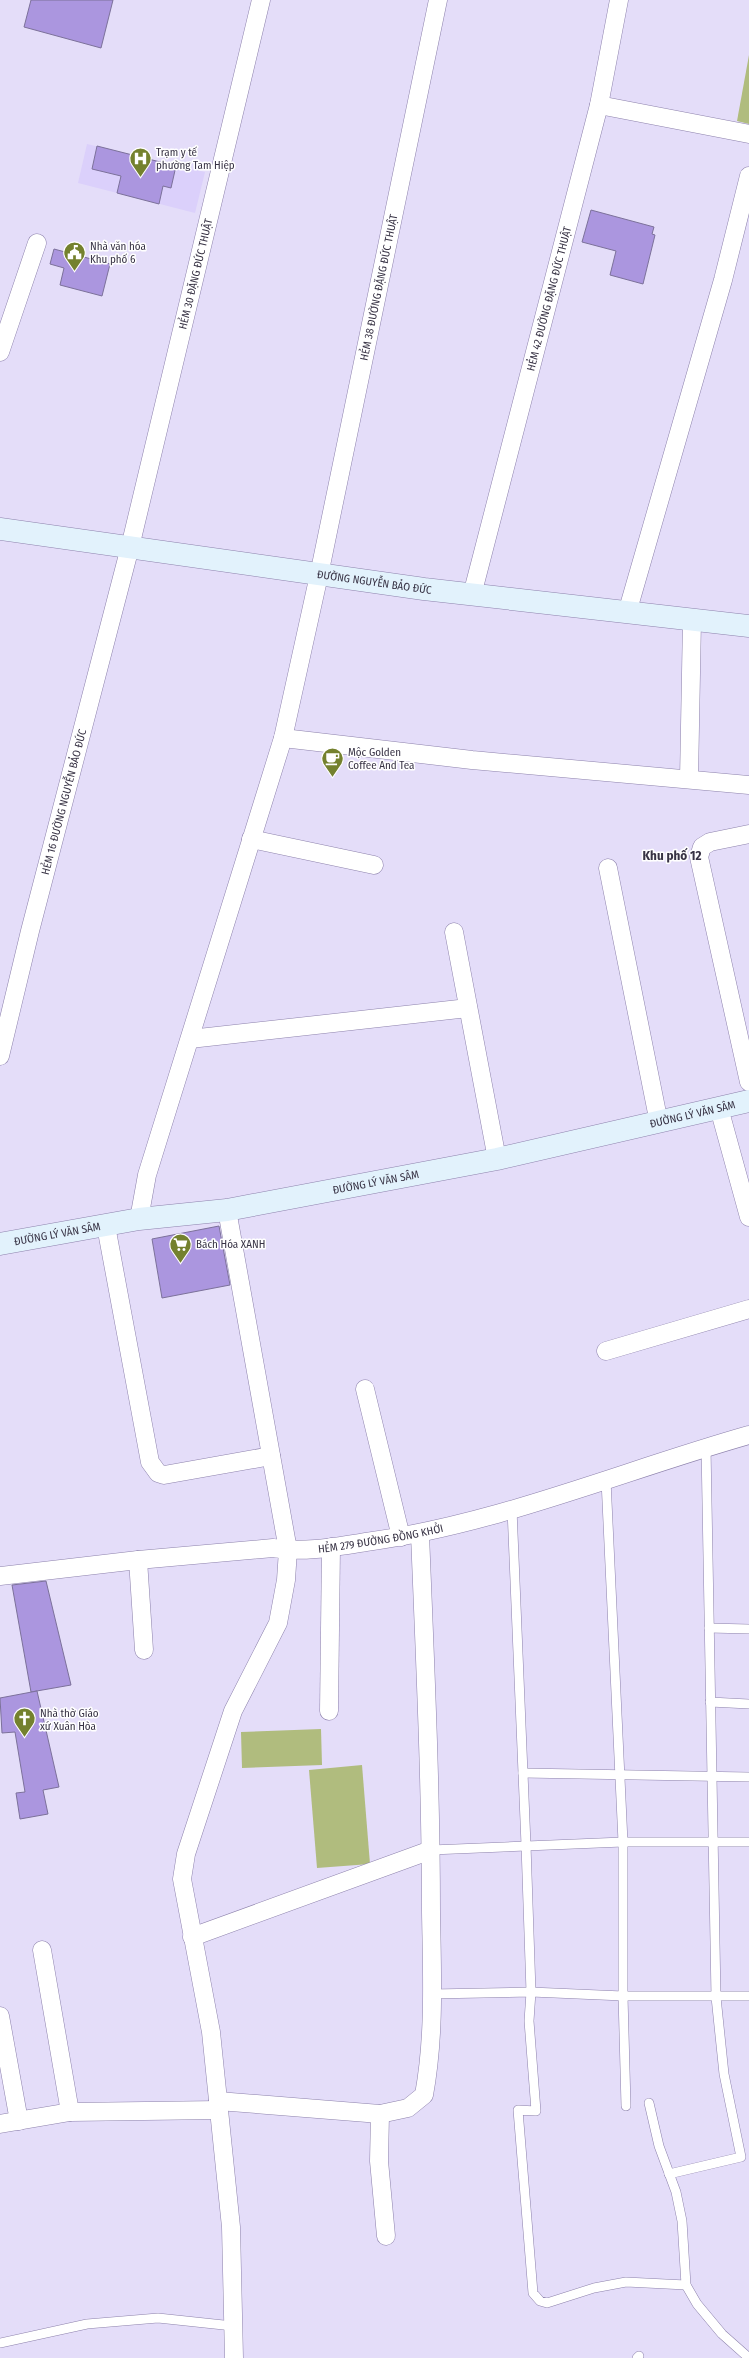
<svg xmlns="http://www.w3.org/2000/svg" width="749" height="2358" font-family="'Fira Sans Condensed',sans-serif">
	<rect width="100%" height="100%" fill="#e4ddf9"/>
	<polygon fill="#dbd0fb" points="87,144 205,172 195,213 78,183"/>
	<g fill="#b0bc7e">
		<polygon points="749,55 749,124 737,121"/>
		<polygon points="321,1729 322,1765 242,1768 241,1732"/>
		<polygon points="362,1765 370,1864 317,1868 309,1770"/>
	</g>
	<g fill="#ab96df" stroke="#7c719a">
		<polygon points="31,0 113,0 101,48 24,27"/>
		<polygon points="97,146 176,166 171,188 163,186 159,204 117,193 121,176 92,169"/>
		<polygon points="591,210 654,227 652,234 655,235 643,284 610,275 616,251 582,242"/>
		<polygon points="54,249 110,264 102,296 60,285 64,268 50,264"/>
		<polygon points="219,1226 230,1285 162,1298 152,1239"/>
		<polygon points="46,1581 71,1685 31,1692 12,1585"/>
		<polygon points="37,1691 59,1787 43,1790 48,1814 20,1819 16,1793 25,1792 15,1732 2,1733 0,1698"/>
	</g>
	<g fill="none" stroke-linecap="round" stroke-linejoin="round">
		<defs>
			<g id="lane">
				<polyline points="606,1480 623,1842 623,1996 626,2106"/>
				<polyline points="512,1509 526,1845 531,1992 529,2021 536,2111 518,2110 533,2293 540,2301 547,2303 594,2288 626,2282 686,2285"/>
				<polyline points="709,1628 749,1629"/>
				<polyline points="710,1702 749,1704"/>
				<polyline points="523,1773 749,1777"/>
				<polyline points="431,1850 623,1842 749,1842"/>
				<polyline points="432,1994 531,1992 623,1996 749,1996"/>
				<polyline points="649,2103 659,2146 676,2192 682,2221 686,2285 697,2304 722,2334 749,2358"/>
				<polyline points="669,2174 741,2157 724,2074 716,1997 706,1447"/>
				<polyline points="0,2343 87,2324 158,2318 233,2326"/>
				<polyline points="637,2358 639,2356"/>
			</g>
			<g id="street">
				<polyline points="599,105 749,134"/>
				<polyline points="0,352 37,243"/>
				<path id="s1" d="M472 595 599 105 619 0"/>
				<polyline points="627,613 723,280 749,176"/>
				<polyline points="283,738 472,760 749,785"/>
				<polyline points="689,779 692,620"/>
				<polyline points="749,834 710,842 702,847 699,857 749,1082"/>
				<polyline points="251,839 374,865"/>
				<polyline points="608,868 659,1123"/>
				<polyline points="454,932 497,1159"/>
				<polyline points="190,1039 468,1008"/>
				<path id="s2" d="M0 1056 30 931 130 547 261 0"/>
				<polyline points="719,1108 749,1217"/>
				<polyline points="227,1210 288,1550 286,1580 278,1623 233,1711 186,1854 182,1879 211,2032 231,2227 234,2358"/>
				<path id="s3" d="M139 1219 147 1175 283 738 319 575 438 0"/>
				<polyline points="106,1226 150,1462 158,1473 164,1475 271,1456"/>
				<polyline points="606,1351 749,1309"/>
				<polyline points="365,1389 401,1537"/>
				<polyline points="138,1560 144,1650"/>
				<path id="s4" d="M0 1576 138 1560 273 1548C303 1553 335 1547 366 1542 498 1524 622 1471 749 1435"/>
				<polyline points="329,1711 331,1547"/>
				<polyline points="192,1937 431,1850"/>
				<polyline points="42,1950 70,2112"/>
				<polyline points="0,2016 19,2121"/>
				<path d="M218 2101 380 2114 408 2108 424 2095C435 2035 432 1973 431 1912 431 1786 425 1660 420 1534"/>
				<polyline points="380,2114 379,2161 386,2236"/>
				<polyline points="0,2124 70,2112 219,2110"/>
			</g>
			<g id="secondary">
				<path id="s5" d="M0 529 424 589 749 626"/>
				<path id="s6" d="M0 1244 139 1219 227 1210 497 1159 749 1101"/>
			</g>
		</defs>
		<use href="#lane" stroke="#8d82ac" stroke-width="10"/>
		<use href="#street" stroke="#8d82ac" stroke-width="19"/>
		<use href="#secondary" stroke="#8d82ac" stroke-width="23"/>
		<use href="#lane" stroke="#fff" stroke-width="9"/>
		<use href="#street" stroke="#fff" stroke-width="18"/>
		<use href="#secondary" stroke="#e2f2fc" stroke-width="22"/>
	</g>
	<defs>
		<symbol id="hospital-pin" viewBox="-11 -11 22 30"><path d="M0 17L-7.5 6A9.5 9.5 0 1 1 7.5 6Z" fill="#74812e" stroke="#fff"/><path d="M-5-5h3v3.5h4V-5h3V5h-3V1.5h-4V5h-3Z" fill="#fff"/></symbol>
		<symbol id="civic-pin" viewBox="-11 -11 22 30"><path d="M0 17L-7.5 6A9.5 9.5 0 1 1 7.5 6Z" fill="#74812e" stroke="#fff"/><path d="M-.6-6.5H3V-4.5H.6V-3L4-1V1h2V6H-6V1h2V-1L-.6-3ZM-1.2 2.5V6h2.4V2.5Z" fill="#fff"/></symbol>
		<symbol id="cafe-pin" viewBox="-11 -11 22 30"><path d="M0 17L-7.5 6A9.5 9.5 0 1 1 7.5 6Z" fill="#74812e" stroke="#fff"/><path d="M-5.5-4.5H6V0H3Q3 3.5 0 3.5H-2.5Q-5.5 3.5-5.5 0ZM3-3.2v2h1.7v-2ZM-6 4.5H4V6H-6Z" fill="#fff"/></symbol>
		<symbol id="supermarket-pin" viewBox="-11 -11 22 30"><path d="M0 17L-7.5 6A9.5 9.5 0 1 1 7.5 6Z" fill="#74812e" stroke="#fff"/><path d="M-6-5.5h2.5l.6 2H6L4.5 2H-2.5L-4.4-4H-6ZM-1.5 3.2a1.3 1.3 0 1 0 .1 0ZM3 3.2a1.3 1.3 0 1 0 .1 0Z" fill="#fff"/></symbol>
		<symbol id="church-pin" viewBox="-11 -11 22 30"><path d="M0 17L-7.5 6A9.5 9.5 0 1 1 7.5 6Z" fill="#74812e" stroke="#fff"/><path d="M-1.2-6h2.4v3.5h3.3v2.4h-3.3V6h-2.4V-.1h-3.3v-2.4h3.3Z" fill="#fff"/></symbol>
	</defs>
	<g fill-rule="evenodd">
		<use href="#hospital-pin" x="128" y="146" width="25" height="34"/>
		<use href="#civic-pin" x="62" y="240" width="25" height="34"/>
		<use href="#cafe-pin" x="320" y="746" width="25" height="34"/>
		<use href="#supermarket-pin" x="168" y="1232" width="25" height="34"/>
		<use href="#church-pin" x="12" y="1706" width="25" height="34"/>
	</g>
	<g text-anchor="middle" stroke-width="3" stroke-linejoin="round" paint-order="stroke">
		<g font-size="11" fill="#383345" stroke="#fff" text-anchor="start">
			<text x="156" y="156">Trạm y tế<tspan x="156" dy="13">phường Tam Hiệp</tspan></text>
			<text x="90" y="250">Nhà văn hóa<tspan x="90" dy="13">Khu phố 6</tspan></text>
			<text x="348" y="756">Mộc Golden<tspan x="348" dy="13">Coffee And Tea</tspan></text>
			<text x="196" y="1248">Bách Hóa XANH</text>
			<text x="40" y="1717">Nhà thờ Giáo<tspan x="40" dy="13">xứ Xuân Hòa</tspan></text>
		</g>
		<g font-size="11" fill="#383345" stroke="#fff">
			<text dy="4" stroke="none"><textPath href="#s2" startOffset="806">HẺM 30 ĐẶNG ĐỨC THUẬT</textPath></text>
			<text dy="4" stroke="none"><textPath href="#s3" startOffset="963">HẺM 38 ĐƯỜNG ĐẶNG ĐỨC THUẬT</textPath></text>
			<text dy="4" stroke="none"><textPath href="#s1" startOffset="306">HẺM 42 ĐƯỜNG ĐẶNG ĐỨC THUẬT</textPath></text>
			<text dy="4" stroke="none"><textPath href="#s5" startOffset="378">ĐƯỜNG NGUYỄN BẢO ĐỨC</textPath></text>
			<text dy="4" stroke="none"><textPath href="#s2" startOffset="262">HẺM 16 ĐƯỜNG NGUYỄN BẢO ĐỨC</textPath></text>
			<text dy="4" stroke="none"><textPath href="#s6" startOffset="705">ĐƯỜNG LÝ VĂN SÂM</textPath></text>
			<text dy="4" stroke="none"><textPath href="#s6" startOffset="381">ĐƯỜNG LÝ VĂN SÂM</textPath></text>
			<text dy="4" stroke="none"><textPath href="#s6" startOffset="58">ĐƯỜNG LÝ VĂN SÂM</textPath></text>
			<text dy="4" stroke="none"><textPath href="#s4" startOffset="383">HẺM 279 ĐƯỜNG ĐỒNG KHỞI</textPath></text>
		</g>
		<g font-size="13" font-weight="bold" fill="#383345" stroke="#fff">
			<text x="672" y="860">Khu phố 12</text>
		</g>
	</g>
</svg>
